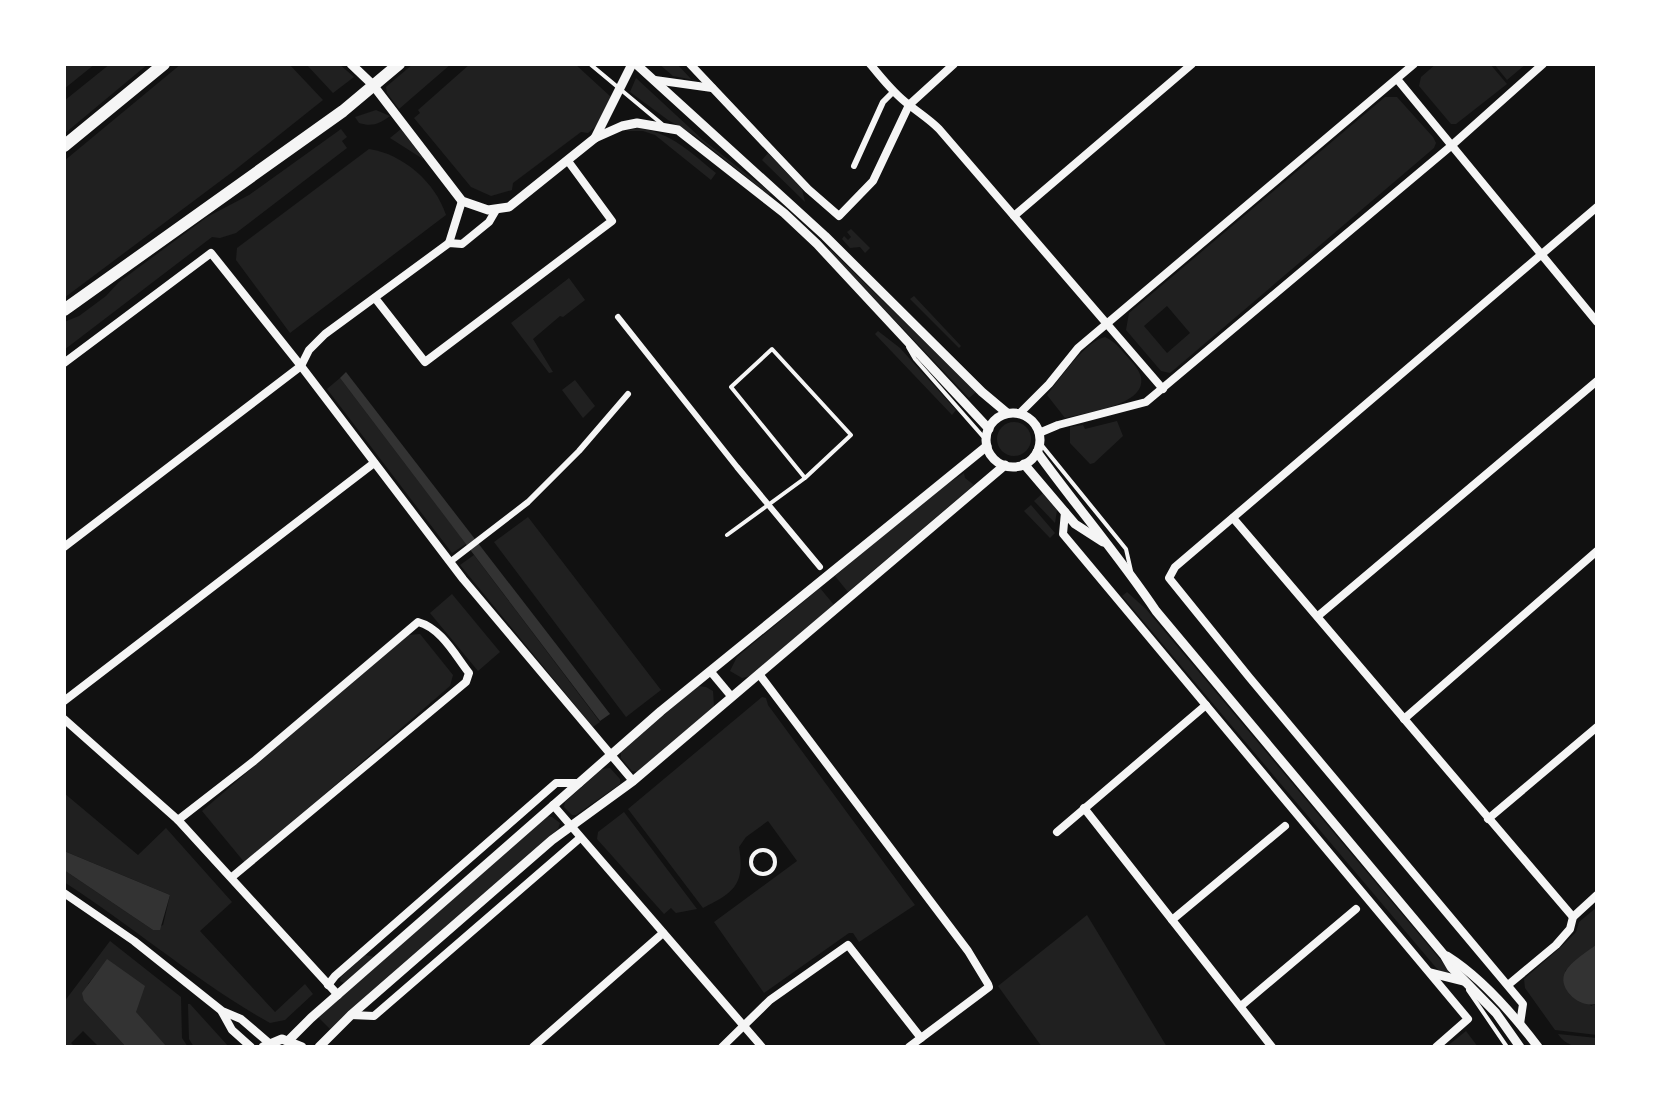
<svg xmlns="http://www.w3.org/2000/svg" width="1661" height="1111" viewBox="0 0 1661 1111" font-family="'DM Sans',sans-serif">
	<rect width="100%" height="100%" fill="#111"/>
	<g fill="#202020" fill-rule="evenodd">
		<polygon points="64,64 95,64 64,89"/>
		<polygon points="110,64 148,64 64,134 64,101"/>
		<polygon points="181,64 289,64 323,100 235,170 64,298 64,161"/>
		<polygon points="306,64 339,64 354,77 333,93"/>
		<polygon points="413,64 451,64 399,109 387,93 386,87"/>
		<polygon points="470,64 575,64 611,97 599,124 588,133 581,132 513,183 512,190 491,196 471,187 414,118 420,113 418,110"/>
		<polygon points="659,64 677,64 691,79 699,81 673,76"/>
		<polygon points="1436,64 1490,64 1507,84 1456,124 1451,124 1419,86 1421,77"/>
		<polygon points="1494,64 1526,64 1507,80"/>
		<polygon points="636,78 703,140 771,193 769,195 694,135 668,120 630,92"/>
		<path d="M1385,97H1397L1433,137L1436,143L1434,148L1176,368L1170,373L1161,371L1126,330L1129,313ZM1167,306L1190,333L1167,353L1144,326Z"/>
		<path d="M376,110L390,116C379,124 372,127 359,123L355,117Z"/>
		<path d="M638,128C671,132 691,153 716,173L711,180L655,135L643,131H625Z"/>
		<polygon points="341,129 347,137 342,141 347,148 236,233 220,238 212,237 64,350 64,322 79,316 106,296 119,282 207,217 249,195"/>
		<polygon points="401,129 423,158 423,159 390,138"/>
		<path d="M369,149C403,154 435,182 446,215L290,333L236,260L237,248Z"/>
		<polygon points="768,153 802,189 805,202 762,160"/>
		<polygon points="851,229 870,248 865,253 860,247 850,248 842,239 844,236 848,240 851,237 847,232"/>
		<polygon points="830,249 976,392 969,398 829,251"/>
		<polygon points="569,278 585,300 563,317 560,316 533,339 553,372 549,373 511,323"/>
		<polygon points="914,296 961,346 959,348 910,299"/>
		<polygon points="878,331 900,348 956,410 952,415 875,334"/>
		<path d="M1105,337C1117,342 1124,354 1133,363C1167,403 1088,412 1065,418L1047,395C1060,379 1085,341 1105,337Z"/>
		<polygon points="340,378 466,544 452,553 327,389"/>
		<polygon points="575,380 595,406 583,418 562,390"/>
		<polygon points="1117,421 1123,436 1094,463 1090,464 1070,443 1070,427 1083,425 1085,429"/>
		<circle cx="1014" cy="439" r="17"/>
		<polygon points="964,473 965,478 974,485 848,592 835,576 932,494"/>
		<polygon points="1043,493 1057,510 1055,523 1034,501"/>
		<polygon points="1031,505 1055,533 1050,538 1024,511"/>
		<polygon points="528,517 661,690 626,717 494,542"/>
		<polygon points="474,555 600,722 593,727 460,565"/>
		<polygon points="820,588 834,605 750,676 742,678 730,671 737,657"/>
		<polygon points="1127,592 1146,609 1449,970 1449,975 1438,970 1122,596"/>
		<polygon points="452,594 500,652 478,671 430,613"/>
		<polygon points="420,634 453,675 450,686 245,863 202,811 408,635"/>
		<polygon points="698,686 706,687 713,691 714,707 638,772 632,771 621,758 621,751"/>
		<path d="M762,697L766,698L768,705L915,905L859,942L853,933H849L764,993L714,922L797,861L768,821L746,837L739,847C745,884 735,892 703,908L628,809Z"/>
		<polygon points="610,768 620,779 620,784 576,815 572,815 564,807 565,802 602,769"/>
		<path d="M64,793L138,855L166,828L232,902L200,931L275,1012L305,984L313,994L285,1020L270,1023C197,982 134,927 64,882V870L153,930L163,925L170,895L64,851Z"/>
		<polygon points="624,812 697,909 676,913 671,908 664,914 597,839 598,832"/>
		<polygon points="547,816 552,817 560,823 558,829 330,1029 318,1017"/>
		<polygon points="1597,907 1597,944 1565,971 1591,1006 1597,1003 1597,1035 1555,1030 1525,988 1524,979 1561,947 1576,932 1579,922"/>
		<polygon points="1087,915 1167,1047 1042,1047 998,986"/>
		<polygon points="110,941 181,997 182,1038 188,1047 167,1047 135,1012 107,960 88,984 84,1001 126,1047 99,1047 83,1031 71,1043 75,1047 67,1047 64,1044 64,1002"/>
		<polygon points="365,955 375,957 344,983 340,981 341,977"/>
		<polygon points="188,1004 190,1004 229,1047 194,1047 189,1039"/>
		<polygon points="1466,1031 1478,1047 1446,1047"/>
		<path d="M1558,1034L1597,1038V1047C1581,1047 1568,1049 1558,1034Z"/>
	</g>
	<g fill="#333">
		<polygon points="346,372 610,714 600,721 340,378"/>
		<polygon points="64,851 170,895 160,930 153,930 64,870"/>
		<path d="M1597,944V1003C1583,1010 1559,991 1564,975C1568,963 1587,952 1597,944Z"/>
		<polygon points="107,959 145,986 136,1012 167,1047 126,1047 84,1001 82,993"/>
	</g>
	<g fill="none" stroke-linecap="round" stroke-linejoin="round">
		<g stroke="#f5f5f5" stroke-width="4">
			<polyline points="590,64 662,124"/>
			<polyline points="908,347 915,359 986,440"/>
			<polyline points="1040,443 1126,549 1131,571"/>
			<polyline points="727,535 805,478 731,387 772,349 851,435 805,478"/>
			<circle cx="763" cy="862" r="12"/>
			<polyline points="1468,990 1507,1047"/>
		</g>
		<g stroke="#f5f5f5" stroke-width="6">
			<polyline points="854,166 883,102 894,91"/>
			<polyline points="618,317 737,467 820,567"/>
			<polyline points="450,562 528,502 579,451 628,394"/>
		</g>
		<g stroke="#f5f5f5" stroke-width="8">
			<polyline points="690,64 808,189 839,216 873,181 909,105 954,64"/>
			<path d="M870,64C882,78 893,93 908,104C919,113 929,119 939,129L1163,389"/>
			<polyline points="1397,79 1597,322"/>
			<polyline points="655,80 712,88"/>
			<polyline points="1014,216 1192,64"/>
			<polyline points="449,243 462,201"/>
			<polyline points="375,298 425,362 612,221 568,161"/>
			<polyline points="64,363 211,253 301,366 463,579 633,781"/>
			<polyline points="1020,413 1049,384 1078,348 1414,64"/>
			<polyline points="1039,433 1058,425 1146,402 1451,146 1543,64"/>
			<polyline points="1065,512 1063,534 1468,1019 1436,1047"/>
			<polyline points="1233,518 1573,917"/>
			<polyline points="64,547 301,366 309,350 325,334 449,243 462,244 489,222 496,210"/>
			<polyline points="1318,616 1597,381"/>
			<polyline points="711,672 731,696"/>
			<polyline points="759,674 968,951 988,984 989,987 921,1038"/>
			<polyline points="64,701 374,463"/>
			<polyline points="64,719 178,820 338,995"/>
			<polyline points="1404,719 1597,551"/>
			<polyline points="553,805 762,1047"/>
			<polyline points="1084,808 1272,1047"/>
			<polyline points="1488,819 1597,727"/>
			<path d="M178,820L254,761L418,622C441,628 455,655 469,673L466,682L232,877"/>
			<polyline points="1057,832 1206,705"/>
			<polyline points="64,893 134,941 222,1011 241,1019 269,1043"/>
			<polyline points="1172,920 1285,826"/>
			<polyline points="328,985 335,976 556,783 579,783"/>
			<polyline points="1508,985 1556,945 1570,929 1573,917 1597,895"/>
			<polyline points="1241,1006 1356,909"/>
			<polyline points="222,1012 232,1030 251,1047"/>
			<polyline points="351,1015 374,1016 580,838"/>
			<polyline points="1520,1024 1523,1004 1249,677 1169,578 1175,567 1597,207"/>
			<polyline points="533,1047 663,933"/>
			<polyline points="722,1047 770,1000 848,945 921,1038 909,1047"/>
		</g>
		<g stroke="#f5f5f5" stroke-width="9">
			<polyline points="351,64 373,85 462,201 488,210 509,207 595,138 622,126 637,123 678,130 784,213 817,244 989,429"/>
			<polyline points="636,64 825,236 982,392 1007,413"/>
			<polyline points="595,138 632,64"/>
			<circle cx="1013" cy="440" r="27"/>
			<path d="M1037,452C1076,506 1119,556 1156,611L1444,955L1451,967L1496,1013L1520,1047"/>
			<polyline points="1024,464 1075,524 1103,542"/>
			<path d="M1447,956C1482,978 1513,1014 1538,1047"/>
			<polyline points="1431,973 1463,981"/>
			<polyline points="289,1040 311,1018 661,711 987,446"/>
			<polyline points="263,1047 282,1039 302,1047"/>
			<polyline points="319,1047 351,1015 552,840 633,781 1005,465"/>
		</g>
		<g stroke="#f5f5f5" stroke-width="12">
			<polyline points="64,146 164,64"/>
			<polyline points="64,310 343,111 399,64"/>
		</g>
	</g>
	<rect width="1661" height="1111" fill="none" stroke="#ffffff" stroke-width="132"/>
</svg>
